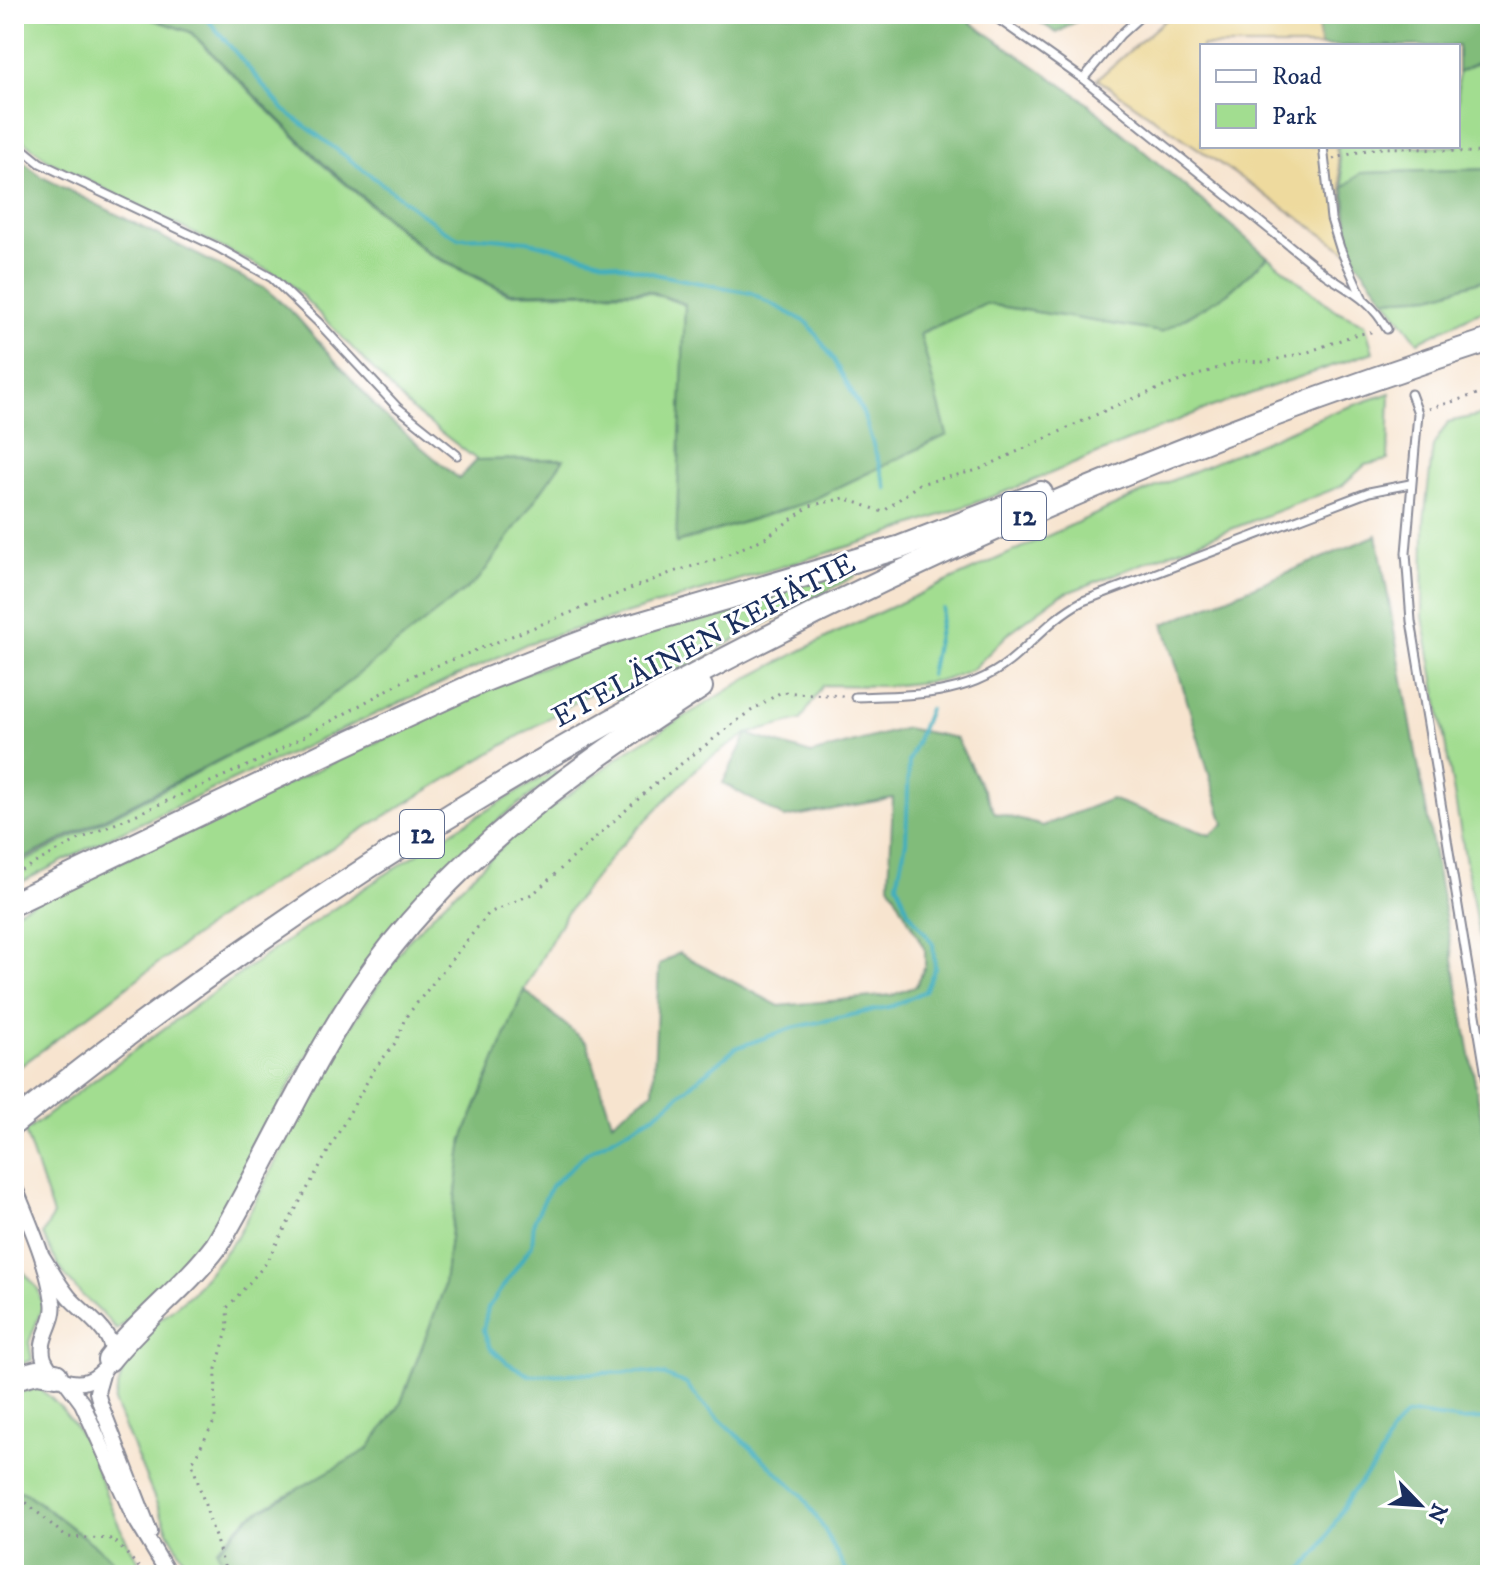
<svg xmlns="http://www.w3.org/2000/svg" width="1504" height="1589" viewBox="0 0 1504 1589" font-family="'IM FELL DW Pica',serif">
	<rect width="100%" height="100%" fill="#fff"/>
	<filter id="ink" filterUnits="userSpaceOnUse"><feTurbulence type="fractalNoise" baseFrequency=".0125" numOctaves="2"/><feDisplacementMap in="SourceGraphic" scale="16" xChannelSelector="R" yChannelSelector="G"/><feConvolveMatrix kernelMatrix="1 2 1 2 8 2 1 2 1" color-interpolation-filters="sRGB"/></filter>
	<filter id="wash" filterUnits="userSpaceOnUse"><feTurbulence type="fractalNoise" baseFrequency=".006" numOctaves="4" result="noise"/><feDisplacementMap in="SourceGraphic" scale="32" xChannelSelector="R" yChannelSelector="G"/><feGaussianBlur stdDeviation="1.8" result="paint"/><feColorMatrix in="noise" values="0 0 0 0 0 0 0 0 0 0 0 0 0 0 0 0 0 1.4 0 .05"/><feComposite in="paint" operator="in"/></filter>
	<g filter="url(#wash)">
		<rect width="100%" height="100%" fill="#f7e4cf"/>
		<g fill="#a2dd90" stroke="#5e8677" stroke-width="2">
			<polygon points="14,14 136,14 190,32 323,165 428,254 508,294 649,292 685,305 677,543 808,502 947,435 919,334 986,304 1161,332 1228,293 1268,257 1335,310 1365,324 1373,352 1203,410 1013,489 880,537 526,644 104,840 14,886 14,867 304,717 563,459 477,460 412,410 287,280 51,162 21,139 14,127"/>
			<polygon points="1490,57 1490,169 1362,173 1344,187 1337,146 1458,146 1458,72"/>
			<polygon points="1490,278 1490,309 1474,314 1418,342 1385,299 1432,296"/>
			<polygon points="1390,393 1388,460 1365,465 1342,486 1059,596 1010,632 973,669 945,680 888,686 823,685 801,720 747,734 701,764 616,851 566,914 524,990 463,1139 443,1291 400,1405 369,1449 248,1517 217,1549 229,1575 193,1575 169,1533 114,1402 124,1366 143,1333 192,1293 237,1237 326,1064 405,944 439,908 511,838 627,751 750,677 843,629 1140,494 1328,414"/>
			<polygon points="1490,413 1490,999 1423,617 1424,521 1433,446 1448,422"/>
			<polygon points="855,570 855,576 620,701 601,687 236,905 14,1071 14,913 26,906 522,674 620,640"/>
			<path d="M555,770L556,776L494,823L426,895L331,1014L289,1087L223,1218L194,1259L167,1288L116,1330C103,1310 86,1302 72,1284C59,1269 51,1253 43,1235L53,1215L25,1132C197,1002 367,878 555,770Z"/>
			<polygon points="14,1260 38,1289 43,1306 29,1342 32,1360 14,1367"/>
			<path d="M39,1388C96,1431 96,1486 128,1543C134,1554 141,1565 148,1575H124L110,1557L26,1493L14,1489V1393Z"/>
		</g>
		<g fill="#81bc7a" stroke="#4e766c" stroke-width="2">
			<polygon points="138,14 958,14 1080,97 1268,257 1228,293 1161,332 986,304 920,333 947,435 808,502 676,543 685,304 649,291 510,293 429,253 325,165 191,32"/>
			<polygon points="1027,14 1088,14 1057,33"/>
			<polygon points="1309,14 1490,14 1490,57 1458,72 1458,46 1308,46"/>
			<polygon points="14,154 42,177 266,289 296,316 383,415 459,479 477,460 564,459 479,579 304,717 14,864"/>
			<polygon points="1490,169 1490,278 1432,296 1385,299 1351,254 1344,187 1361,173"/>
			<polygon points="1377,535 1490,1166 1490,1575 229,1575 217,1550 249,1517 368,1449 400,1405 443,1291 463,1139 524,990 587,1043 612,1122 653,1091 659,965 679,953 779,1006 893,995 916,986 925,966 925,950 889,884 893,798 785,818 723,783 747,734 811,754 906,728 956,738 995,813 1043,826 1111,799 1210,835 1224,824 1164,624"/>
			<polygon points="14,1489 26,1493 110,1557 124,1575 14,1575"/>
		</g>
		<polygon fill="#eeda9e" stroke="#84847e" stroke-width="2" points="1172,14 1316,14 1321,46 1202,46 1202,146 1336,146 1351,254 1097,79"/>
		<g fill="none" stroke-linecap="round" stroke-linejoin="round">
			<g stroke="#41aebe" stroke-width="4">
				<polyline points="203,14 284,110 442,229 459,238 481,237 527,241 659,275 751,293 808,323 834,360 863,413 887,489"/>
				<polyline points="930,675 943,609"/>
				<polyline points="851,1575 844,1567 824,1529 802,1495 704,1405 686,1384 665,1375 641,1372 529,1375 506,1362 490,1347 483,1330 488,1308 532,1245 534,1221 551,1186 588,1152 655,1115 736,1048 792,1028 893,1006 925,991 935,968 933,944 908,911 897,883 906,842 909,761 929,709"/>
				<polyline points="1297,1575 1320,1549 1351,1494 1378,1461 1391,1433 1405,1416 1417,1414 1461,1420 1490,1419"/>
			</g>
		</g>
	</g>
	<g filter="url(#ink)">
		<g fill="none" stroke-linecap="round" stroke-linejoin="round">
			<defs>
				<g id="service">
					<path d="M991,14L1083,79L1326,275C1353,293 1371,300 1387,329"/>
					<polyline points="1083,79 1120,35 1143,14"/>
					<polyline points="14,142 40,163 217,247 272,278 318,322 397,407 457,455"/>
					<polyline points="1323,146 1331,219 1340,248 1362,297"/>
					<polyline points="1411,394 1418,413 1406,553 1411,621 1490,1100"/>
					<path d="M855,697C914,695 971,697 1017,655C1040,634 1056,615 1083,601L1369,492L1410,484"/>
				</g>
				<g id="minor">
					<path d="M14,1185C29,1223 47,1261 53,1301C57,1322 37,1338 44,1359C49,1371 59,1380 71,1382C82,1384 91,1381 99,1374C135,1344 86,1317 69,1297C58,1284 51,1270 42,1256"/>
					<polyline points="103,1371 97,1392 100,1403 150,1532"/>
					<polyline points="65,1380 82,1403 133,1515 169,1575"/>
				</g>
				<g id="trunk">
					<polyline points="14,903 341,746 480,682 548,655 604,634 901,547 1041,493"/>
					<path d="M14,1123C451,771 957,512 1490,340"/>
					<path d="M109,1360C142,1318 185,1288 217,1245C268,1160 306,1068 362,986C448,859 575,768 701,687"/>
					<polyline points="14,1378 37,1372 56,1375"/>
				</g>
			</defs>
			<use href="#service" stroke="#898a96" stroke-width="11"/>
			<use href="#minor" stroke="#898a96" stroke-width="18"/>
			<use href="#trunk" stroke="#898a96" stroke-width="26"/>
			<g stroke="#898a96" stroke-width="3" stroke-dasharray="2 6" stroke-linecap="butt">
				<path d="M1333,159C1350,154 1366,149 1383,148C1418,146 1454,154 1490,152"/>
				<polyline points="1429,409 1490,390"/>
				<polyline points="14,874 78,840 265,758 416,674 673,572 717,559 765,538 810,506 844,498 883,512 919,484 978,470 1117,405 1166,386 1239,361 1265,362 1308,352 1354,335 1377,331"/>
				<polyline points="14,1492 66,1537 113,1539 146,1575"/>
				<polyline points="223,1575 224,1566 192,1463 215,1420 216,1369 228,1328 227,1308 264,1266 373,1071 396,1042 405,1018 489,913 534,893 655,784 746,714 781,692 844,696"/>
			</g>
			<use href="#service" stroke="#fff" stroke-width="7"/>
			<use href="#minor" stroke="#fff" stroke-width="14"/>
			<use href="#trunk" stroke="#fff" stroke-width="22"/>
		</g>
	</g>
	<g text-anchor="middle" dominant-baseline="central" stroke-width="6" stroke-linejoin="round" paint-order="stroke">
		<g fill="#fff" stroke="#5f6d8e" stroke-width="2">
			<rect x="1002" y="492" width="44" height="48" rx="6"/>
			<rect x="400" y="810" width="44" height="48" rx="6"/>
		</g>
		<g font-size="28" font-weight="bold" fill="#1b2f5e">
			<text x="1024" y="516">12</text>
			<text x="422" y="834">12</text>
		</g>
		<g font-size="30" fill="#1b2f5e" stroke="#fff">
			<text transform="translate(704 641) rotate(-28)">ETELÄINEN KEHÄTIE</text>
		</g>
	</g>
	<rect width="1504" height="1589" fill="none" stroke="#fff" stroke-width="48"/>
	<rect x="1200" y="44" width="260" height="104" fill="#ffffff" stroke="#a4acbf" stroke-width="2"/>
	<rect x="1216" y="70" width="40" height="12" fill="#ffffff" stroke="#a4acbf" stroke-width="2"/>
	<text x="1272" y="84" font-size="24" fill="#1b2f5e">Road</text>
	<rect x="1216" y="104" width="40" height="24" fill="#a2dd90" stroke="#a4acbf" stroke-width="2"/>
	<text x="1272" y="124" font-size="24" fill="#1b2f5e">Park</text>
	<g transform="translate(1420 1505) rotate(115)" stroke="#ffffff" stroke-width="6" paint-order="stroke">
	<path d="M0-6L14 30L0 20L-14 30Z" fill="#1b2f5e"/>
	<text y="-12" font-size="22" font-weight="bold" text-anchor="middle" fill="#1b2f5e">N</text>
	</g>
</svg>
